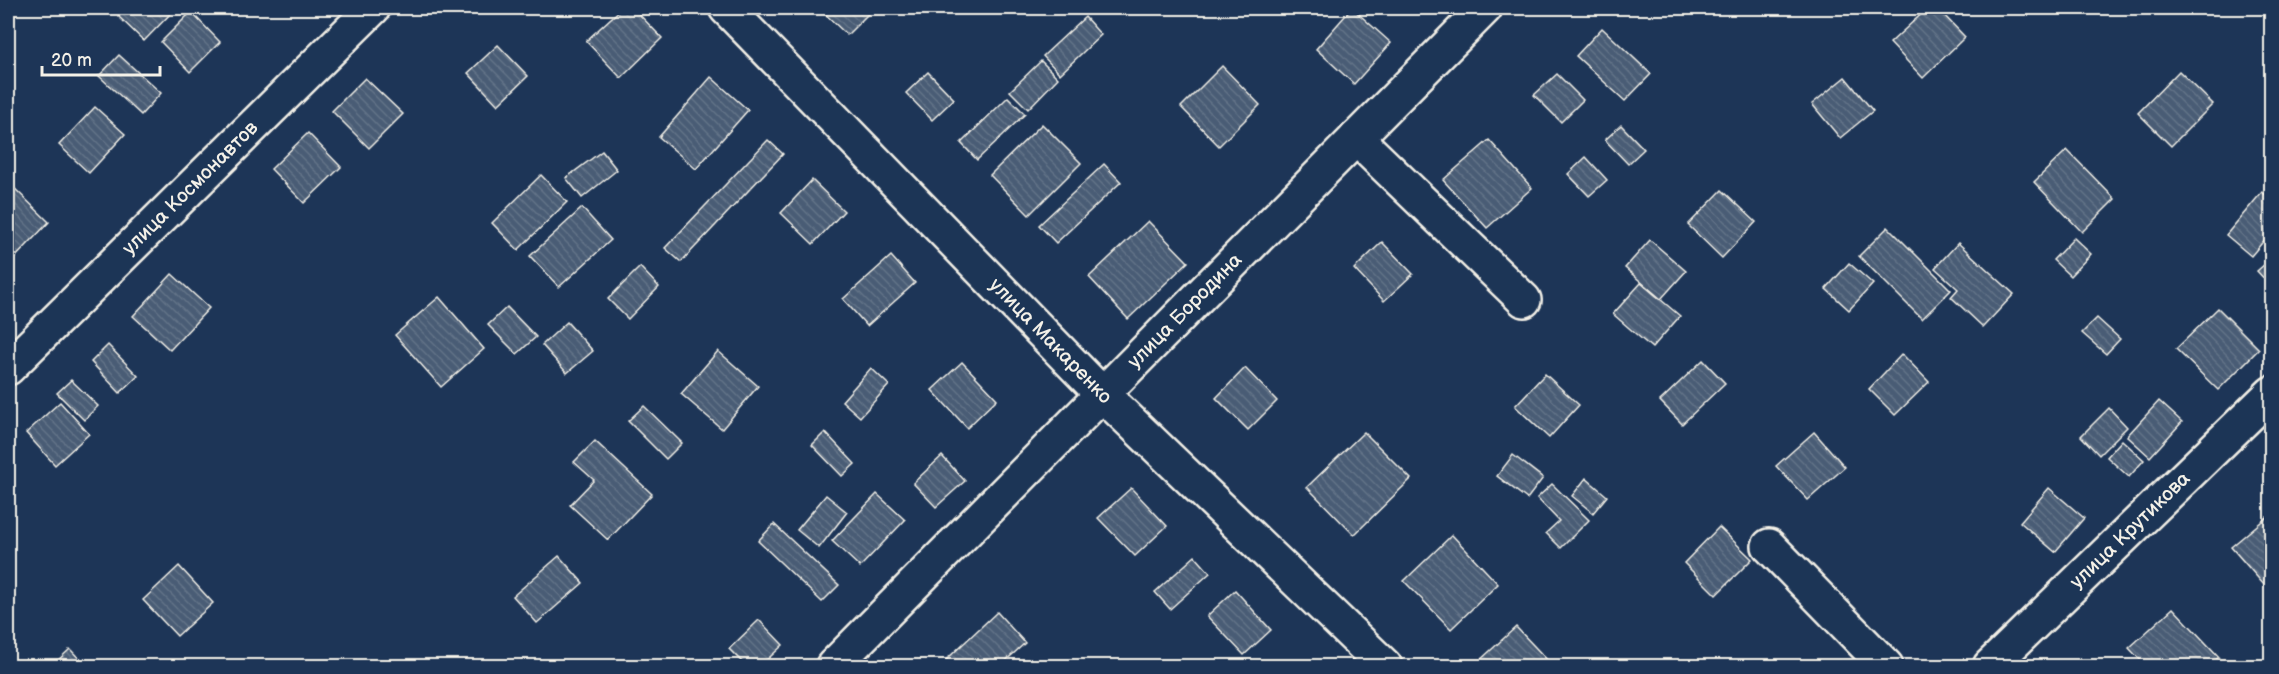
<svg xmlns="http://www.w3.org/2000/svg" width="2279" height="674" viewBox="0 0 2279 674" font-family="'Balsamiq Sans',sans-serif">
	<defs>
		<pattern id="building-back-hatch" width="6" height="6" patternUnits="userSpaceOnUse" patternTransform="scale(1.5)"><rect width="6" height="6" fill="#485b74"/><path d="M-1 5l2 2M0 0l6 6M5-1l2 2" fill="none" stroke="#637388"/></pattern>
	</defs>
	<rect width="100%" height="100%" fill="#1d3557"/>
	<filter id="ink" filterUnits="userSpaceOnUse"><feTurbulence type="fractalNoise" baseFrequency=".0167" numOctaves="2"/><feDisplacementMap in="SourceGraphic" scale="12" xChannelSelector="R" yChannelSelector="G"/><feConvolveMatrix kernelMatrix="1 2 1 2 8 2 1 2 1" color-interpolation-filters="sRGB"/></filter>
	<g filter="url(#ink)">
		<g fill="url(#building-back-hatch)" stroke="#f4f1e8" stroke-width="1.5">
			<polygon points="126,8 176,8 144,41 118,16"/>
			<polygon points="622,8 633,8 662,38 621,78 586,41"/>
			<polygon points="819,8 874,8 847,35"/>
			<polygon points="1111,8 1130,8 1113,14"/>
			<polygon points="1352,8 1391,43 1354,84 1316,49"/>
			<polygon points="1698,8 1711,8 1704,14"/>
			<polygon points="1928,8 1937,8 1965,37 1923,78 1890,43"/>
			<polygon points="191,12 220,42 190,72 161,42"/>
			<polygon points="1085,17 1101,35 1060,74 1043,56"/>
			<polygon points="1602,28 1651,74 1625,101 1576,56"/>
			<polygon points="498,45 528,76 498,105 468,73"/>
			<polygon points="119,55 161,93 141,115 99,76"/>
			<polygon points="1041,61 1058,78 1028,109 1010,91"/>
			<polygon points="1222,66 1260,105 1219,146 1181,107"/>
			<polygon points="2179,71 2213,104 2171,146 2138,113"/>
			<polygon points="928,72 954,99 932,120 906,93"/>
			<polygon points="1557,74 1583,100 1561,122 1534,95"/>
			<polygon points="711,77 748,110 696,169 659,137"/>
			<polygon points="1845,77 1873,111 1840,138 1812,104"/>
			<polygon points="365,78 403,114 369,148 332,111"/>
			<polygon points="1008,97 1025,114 977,160 961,143"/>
			<polygon points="95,107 125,134 89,173 59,145"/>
			<polygon points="1042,124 1081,163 1029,215 990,175"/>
			<polygon points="1621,125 1644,149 1628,164 1605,140"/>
			<polygon points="308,133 341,167 304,203 271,169"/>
			<polygon points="768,140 783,154 681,262 665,248"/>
			<polygon points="1489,140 1532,188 1487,228 1443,180"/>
			<polygon points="2067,150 2115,199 2082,232 2034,182"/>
			<polygon points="602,151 617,170 582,198 566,178"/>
			<polygon points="1586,157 1607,180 1589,196 1568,174"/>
			<polygon points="1104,164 1121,182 1056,243 1039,225"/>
			<polygon points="541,175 567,202 518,250 492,223"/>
			<polygon points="812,180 844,211 813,244 781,213"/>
			<polygon points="8,182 49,222 9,264 8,262"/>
			<polygon points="1722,190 1756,222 1722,258 1688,225"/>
			<polygon points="2262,192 2272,200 2272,231 2251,256 2226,235"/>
			<polygon points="582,208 611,240 559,287 530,256"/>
			<polygon points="1148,221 1188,262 1128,319 1089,277"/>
			<polygon points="1888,227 1951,290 1922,319 1859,256"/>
			<polygon points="2074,238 2091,254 2070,276 2053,260"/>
			<polygon points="1650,240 1686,271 1661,299 1625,268"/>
			<polygon points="1382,242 1413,274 1384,301 1354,269"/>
			<polygon points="1958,243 2014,294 1983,327 1951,297 1958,289 1935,268"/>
			<polygon points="891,256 915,283 867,326 843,299"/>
			<polygon points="2272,258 2272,287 2257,271"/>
			<polygon points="1849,263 1873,284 1849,310 1826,289"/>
			<polygon points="640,267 659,287 628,319 608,299"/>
			<polygon points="172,274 209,308 170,350 133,316"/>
			<polygon points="1641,283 1680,316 1652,348 1613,314"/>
			<polygon points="439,297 484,349 441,387 395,335"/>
			<polygon points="507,307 536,337 517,354 488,325"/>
			<polygon points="2218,308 2259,349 2218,390 2176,349"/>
			<polygon points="2097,318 2120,339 2106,354 2082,333"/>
			<polygon points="567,322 593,351 567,373 542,345"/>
			<polygon points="108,345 138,376 120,393 91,362"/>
			<polygon points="718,351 758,386 722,429 681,394"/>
			<polygon points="1902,354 1929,382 1895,415 1869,389"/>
			<polygon points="1703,360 1725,383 1682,424 1660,401"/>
			<polygon points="962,362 997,399 967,428 932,390"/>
			<polygon points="871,368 889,385 860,417 842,401"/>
			<polygon points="1245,368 1277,401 1248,430 1216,398"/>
			<polygon points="1545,374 1579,405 1549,438 1515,406"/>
			<polygon points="71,380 98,406 84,420 57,393"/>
			<polygon points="2159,401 2182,422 2150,457 2127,436"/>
			<polygon points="60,402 89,434 55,465 26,433"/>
			<polygon points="644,406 682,443 666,459 628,421"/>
			<polygon points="2109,408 2127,427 2099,455 2081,436"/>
			<polygon points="825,432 855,464 842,476 812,445"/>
			<polygon points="1364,432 1411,479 1354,535 1307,487"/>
			<polygon points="1814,432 1845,467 1808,500 1776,466"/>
			<polygon points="2122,440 2144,460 2129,477 2107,457"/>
			<polygon points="595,441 652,494 608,540 570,505 594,480 574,462"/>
			<polygon points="1513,455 1543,478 1527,499 1497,476"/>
			<polygon points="942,456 965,481 936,507 913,483"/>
			<polygon points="1586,478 1607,496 1593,513 1572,496"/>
			<polygon points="1552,484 1589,520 1561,548 1546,533 1559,521 1537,498"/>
			<polygon points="1131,488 1167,526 1135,556 1098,518"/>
			<polygon points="2049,488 2084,518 2055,552 2020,522"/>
			<polygon points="877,494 905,520 860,567 832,541"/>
			<polygon points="826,495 847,512 819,548 797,530"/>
			<polygon points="2267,517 2272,522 2272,594 2231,547"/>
			<polygon points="774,524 839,585 822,602 758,541"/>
			<polygon points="1719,527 1752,559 1716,595 1684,563"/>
			<polygon points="1452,535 1498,584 1451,629 1404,581"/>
			<polygon points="559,556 583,583 537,623 513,596"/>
			<polygon points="1195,556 1210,573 1170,609 1155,592"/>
			<polygon points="179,566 213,603 177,636 143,600"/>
			<polygon points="1235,590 1271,630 1244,655 1207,616"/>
			<polygon points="2173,608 2219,657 2209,666 2146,666 2129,648"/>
			<polygon points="997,612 1025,643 1000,666 952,666 946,660"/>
			<polygon points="759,620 783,645 760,666 746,666 729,649"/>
			<polygon points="1516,627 1553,666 1481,666 1478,662"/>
			<polygon points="70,649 86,666 52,666"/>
		</g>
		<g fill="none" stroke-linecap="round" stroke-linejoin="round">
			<defs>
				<g id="minor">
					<path id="s1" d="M726,8L1103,395L1385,666"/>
					<polyline points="1356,138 1524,300"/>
					<path id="s2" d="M8,368L373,8"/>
					<polyline points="1769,546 1886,666"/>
					<path id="s3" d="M833,666L1485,8"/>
					<path id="s4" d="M1990,666L2272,393"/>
				</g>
			</defs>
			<use href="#minor" stroke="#f4f1e8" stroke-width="38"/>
			<use href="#minor" stroke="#1d3557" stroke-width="33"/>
		</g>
	</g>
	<g text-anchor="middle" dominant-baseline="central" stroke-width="5" stroke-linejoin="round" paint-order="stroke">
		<g font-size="20" fill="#f4f1e8" stroke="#1d3557">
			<text stroke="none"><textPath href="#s2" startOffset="256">улица Космонавтов</textPath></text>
			<text stroke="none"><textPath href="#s3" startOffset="500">улица Бородина</textPath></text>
			<text stroke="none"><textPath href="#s1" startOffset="465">улица Макаренко</textPath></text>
			<text stroke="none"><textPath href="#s4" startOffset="195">улица Крутикова</textPath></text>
		</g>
	</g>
	<rect width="2279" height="674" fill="none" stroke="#1d3557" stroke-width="30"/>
	<rect x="15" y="15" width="2249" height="644" fill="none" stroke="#f4f1e8" stroke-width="2" filter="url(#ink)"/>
	<path d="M42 66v9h118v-9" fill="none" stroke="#f4f1e8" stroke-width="3"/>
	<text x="51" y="66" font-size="18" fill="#f4f1e8" stroke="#1d3557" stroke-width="4.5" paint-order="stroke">20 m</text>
</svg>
